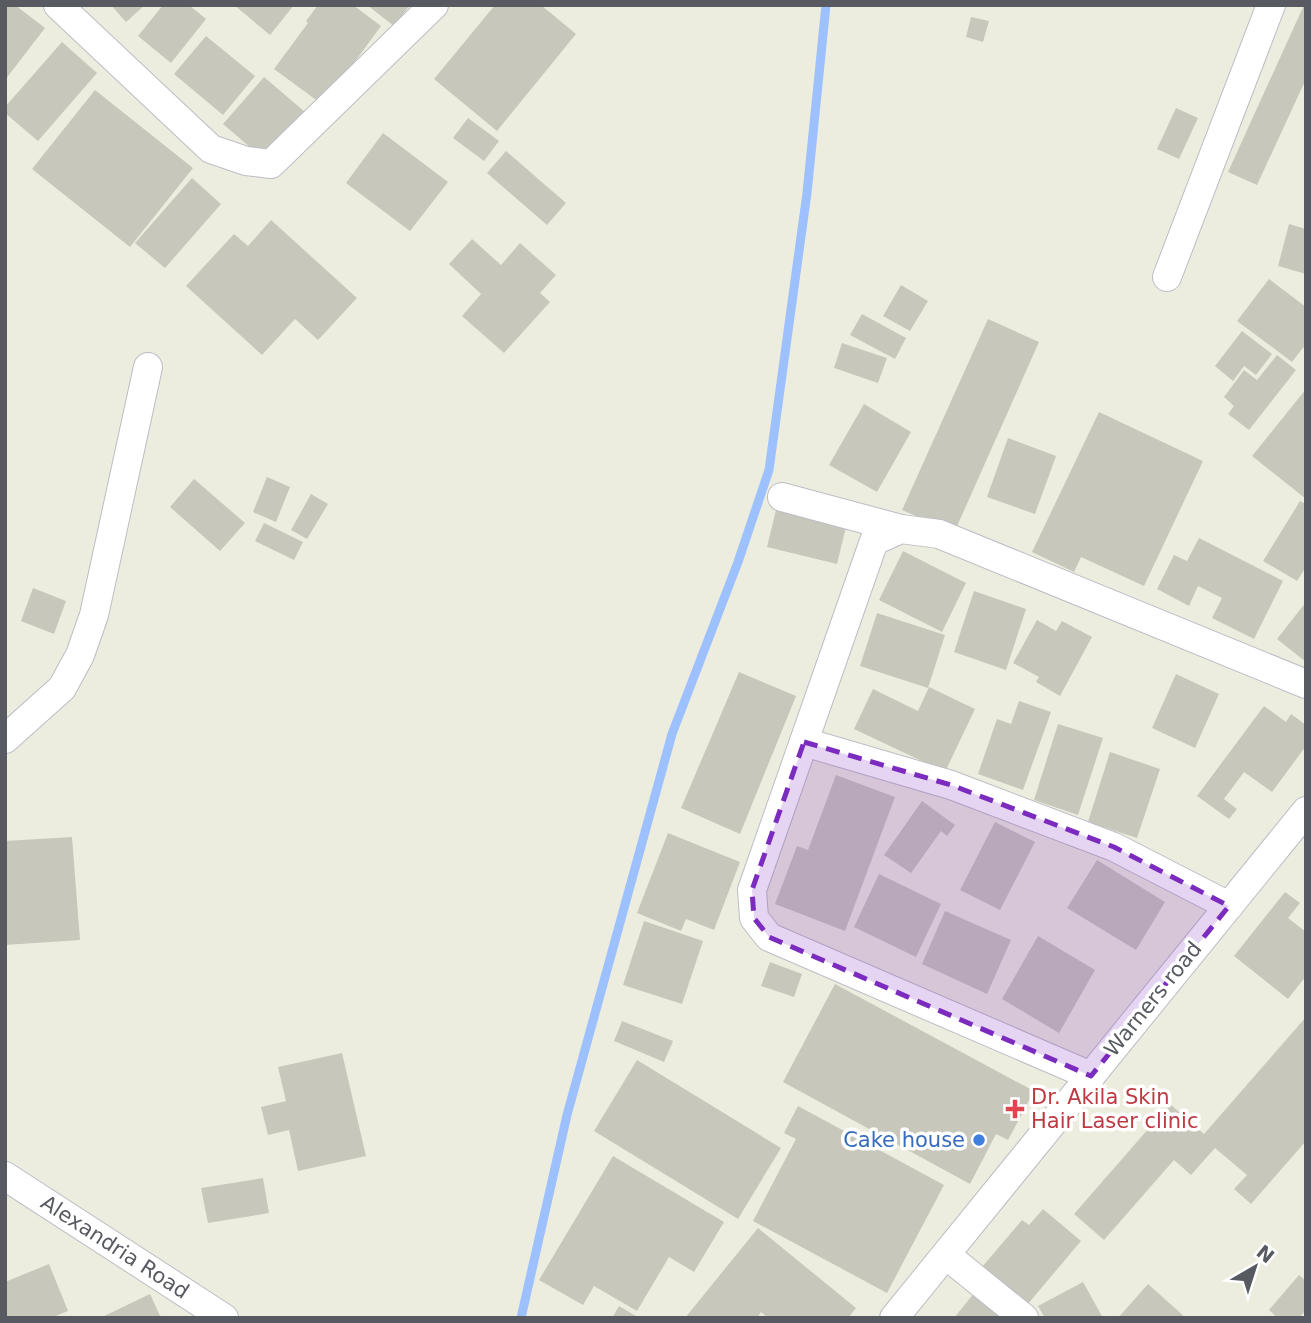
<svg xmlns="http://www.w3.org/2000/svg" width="1311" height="1323" viewBox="0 0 1311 1323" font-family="'DejaVu Sans',sans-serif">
	<rect width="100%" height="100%" fill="#ededdf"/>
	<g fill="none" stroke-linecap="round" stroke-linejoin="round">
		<polyline stroke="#9dc0ff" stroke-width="9" points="521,1318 567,1115 672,734 738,562 769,470 807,193 826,5"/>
	</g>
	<g fill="#c8c7bc">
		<polygon points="5,5 15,5 45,28 5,80"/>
		<polygon points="111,5 145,5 126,22"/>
		<polygon points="163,5 189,5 206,19 171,63 138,36"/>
		<polygon points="234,5 294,5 270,35"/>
		<polygon points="318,5 353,5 381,26 323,105 274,69 308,23 306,21"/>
		<polygon points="367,5 410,5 394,26"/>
		<polygon points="495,5 541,5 576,34 497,131 434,79"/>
		<polygon points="1304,5 1306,79 1257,185 1228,172"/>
		<polygon points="971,17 989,21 983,42 966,37"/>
		<polygon points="206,36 255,76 223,115 174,74"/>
		<polygon points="62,42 97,73 38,141 5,113 5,107"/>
		<polygon points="264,77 305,112 264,159 223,124"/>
		<polygon points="95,90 193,168 130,247 32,169"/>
		<polygon points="1176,108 1198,118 1179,159 1157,149"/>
		<polygon points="468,118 499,141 484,161 453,138"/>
		<polygon points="383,133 448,182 410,231 346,183"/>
		<polygon points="506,151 566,203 547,225 487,173"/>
		<polygon points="192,178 221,204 165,268 135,243"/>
		<polygon points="271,220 357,298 318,340 295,319 262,355 186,286 234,234 248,246"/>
		<polygon points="1289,224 1306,229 1306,274 1278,266"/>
		<polygon points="472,239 501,265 520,243 556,275 540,293 550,302 504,353 462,316 481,294 449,264"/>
		<polygon points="1269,279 1306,307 1306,344 1292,362 1237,321"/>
		<polygon points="901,285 928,301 910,331 883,316"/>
		<polygon points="862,314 906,338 895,359 850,335"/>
		<polygon points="988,319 1039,342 954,533 902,510"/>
		<polygon points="1242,331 1272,354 1256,375 1244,366 1233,381 1215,366"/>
		<polygon points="842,343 887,358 878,383 834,368"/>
		<polygon points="1277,355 1296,370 1249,430 1228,414 1234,406 1224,397 1244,370 1257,380"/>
		<polygon points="1306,389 1306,499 1252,456"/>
		<polygon points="864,404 911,432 877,492 829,465"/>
		<polygon points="1099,412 1203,461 1144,586 1081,557 1074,572 1032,552"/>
		<polygon points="1008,438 1056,456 1035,514 987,497"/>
		<polygon points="267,477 290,487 276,522 253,512"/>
		<polygon points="194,479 245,523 220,551 170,507"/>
		<polygon points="311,494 328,504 307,539 291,530"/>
		<polygon points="1300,501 1306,504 1306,567 1297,581 1263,561"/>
		<polygon points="776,510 846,527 837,564 767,547"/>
		<polygon points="264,523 303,542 294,560 255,541"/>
		<polygon points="1199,538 1283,581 1254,639 1212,618 1222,598 1198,586 1189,606 1157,589 1174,555 1187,561"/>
		<polygon points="903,551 966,583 942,632 879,600"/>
		<polygon points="33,588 66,601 54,634 21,621"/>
		<polygon points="974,591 1026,609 1006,670 954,652"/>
		<polygon points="1306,602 1306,662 1277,639"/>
		<polygon points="877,613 945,635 928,688 860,666"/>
		<polygon points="1037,620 1056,631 1062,621 1092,637 1060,696 1036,682 1039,677 1013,663"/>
		<polygon points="739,672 796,696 740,834 681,808"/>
		<polygon points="1176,674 1219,694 1195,748 1152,728"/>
		<polygon points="929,687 975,709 945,772 854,729 873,689 918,711"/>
		<polygon points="1019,701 1051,712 1023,790 978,774 997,719 1011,724"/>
		<polygon points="1264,706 1286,722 1291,714 1306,725 1306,746 1272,792 1244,772 1224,799 1237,809 1229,819 1197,796"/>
		<polygon points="1058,724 1103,738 1078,815 1034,800"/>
		<polygon points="1110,752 1160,769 1137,838 1088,822"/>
		<polygon points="836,775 895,797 845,931 775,904 797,846 808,850"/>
		<polygon points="922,801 955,825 947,836 941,831 911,873 884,855"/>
		<polygon points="995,822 1035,842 1000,910 960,890"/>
		<polygon points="668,833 740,862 714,930 686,919 681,931 637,913"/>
		<polygon points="72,837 80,940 5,945 5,841"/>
		<polygon points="1097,860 1165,902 1136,950 1067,908"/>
		<polygon points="879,874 941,904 916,957 854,927"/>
		<polygon points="1285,892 1300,903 1288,918 1306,932 1306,976 1288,999 1234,956"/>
		<polygon points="945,911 1011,940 987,994 922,964"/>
		<polygon points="644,921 703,941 682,1004 623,985"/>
		<polygon points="1038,936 1095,970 1059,1033 1002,999"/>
		<polygon points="770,962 802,974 794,997 761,986"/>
		<polygon points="835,984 1034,1091 1008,1140 996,1134 970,1184 783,1082"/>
		<polygon points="1306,1017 1306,1141 1251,1204 1234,1189 1247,1175 1215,1148 1191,1175 1174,1160 1104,1240 1074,1214 1170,1104 1204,1134"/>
		<polygon points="622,1021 673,1041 664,1062 614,1041"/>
		<polygon points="342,1053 366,1156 298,1171 289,1130 268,1135 261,1107 286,1101 278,1067"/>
		<polygon points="637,1060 781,1148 738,1219 594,1131"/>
		<polygon points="798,1106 944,1185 887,1293 753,1221 796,1139 784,1133"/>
		<polygon points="613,1156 724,1222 694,1272 669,1257 637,1311 594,1286 583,1305 539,1280"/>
		<polygon points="263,1178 269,1213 208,1223 201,1188"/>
		<polygon points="1043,1209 1081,1241 1027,1305 982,1267 1022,1220 1029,1225"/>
		<polygon points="758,1228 856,1308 848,1318 768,1318 761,1312 757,1318 685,1318"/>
		<polygon points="49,1264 68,1311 51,1318 5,1318 5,1282"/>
		<polygon points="1299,1275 1306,1281 1306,1310 1299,1318 1278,1318 1269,1310"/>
		<polygon points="1083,1282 1103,1318 1045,1318 1038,1306"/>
		<polygon points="1148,1284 1186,1318 1118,1318"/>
		<polygon points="975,1292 1006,1318 954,1318"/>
		<polygon points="150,1294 161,1318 100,1318"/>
		<polygon points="619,1306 639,1318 612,1318"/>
	</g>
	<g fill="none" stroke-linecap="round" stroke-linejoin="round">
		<defs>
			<g id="street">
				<polyline points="58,5 211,149 246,161 271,164 434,5"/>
				<polyline points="1167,277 1271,5"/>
				<polyline points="782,497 901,529"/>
				<polyline points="5,739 62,688 80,655 94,615 148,367"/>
				<polyline points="804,742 951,785 1114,847 1229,906"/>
				<polyline points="1091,1076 769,937 754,918 752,890 874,541 901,529 939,534 1306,684"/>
				<polyline points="5,1176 224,1318"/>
				<polyline points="946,1255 1024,1318"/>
				<polyline points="894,1318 1306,811"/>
			</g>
		</defs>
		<use href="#street" stroke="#bcbdc5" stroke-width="30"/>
		<use href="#street" stroke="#fff" stroke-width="28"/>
	</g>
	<path fill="#7b2cbf" fill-opacity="0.2" stroke="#7b2cbf" stroke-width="5" stroke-dasharray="14 9" stroke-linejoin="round" d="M804,742L951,785L1114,847L1229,906L1091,1076L769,937L754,918L752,890Z"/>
	<path fill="#e0444e" stroke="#fff" stroke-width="2.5" d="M1011.5 1098.5h7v7h7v7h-7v7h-7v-7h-7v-7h7z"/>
	<circle fill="#3f7fe0" stroke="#fff" stroke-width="2.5" cx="979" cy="1140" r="7"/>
	<g text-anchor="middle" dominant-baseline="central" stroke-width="7" stroke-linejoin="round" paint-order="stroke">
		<g font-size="21" fill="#585a62" stroke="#fff">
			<text transform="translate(1153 999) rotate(-51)">Warners road</text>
			<text transform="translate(115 1247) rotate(33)">Alexandria Road</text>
		</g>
		<g font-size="21" fill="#be3a42" stroke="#fff" text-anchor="start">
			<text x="1031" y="1097">Dr. Akila Skin<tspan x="1031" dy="24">Hair Laser clinic</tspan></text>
		</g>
		<g font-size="21" fill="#366cbe" stroke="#fff" text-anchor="end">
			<text x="965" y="1140">Cake house</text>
		</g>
	</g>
	<rect width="1311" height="1323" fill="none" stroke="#585a62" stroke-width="14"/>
	<g transform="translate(1255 1267) rotate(39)" stroke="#ffffff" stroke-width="5" paint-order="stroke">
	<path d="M0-5L12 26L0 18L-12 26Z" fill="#585a62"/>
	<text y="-10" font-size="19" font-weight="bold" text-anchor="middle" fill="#585a62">N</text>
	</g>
</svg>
